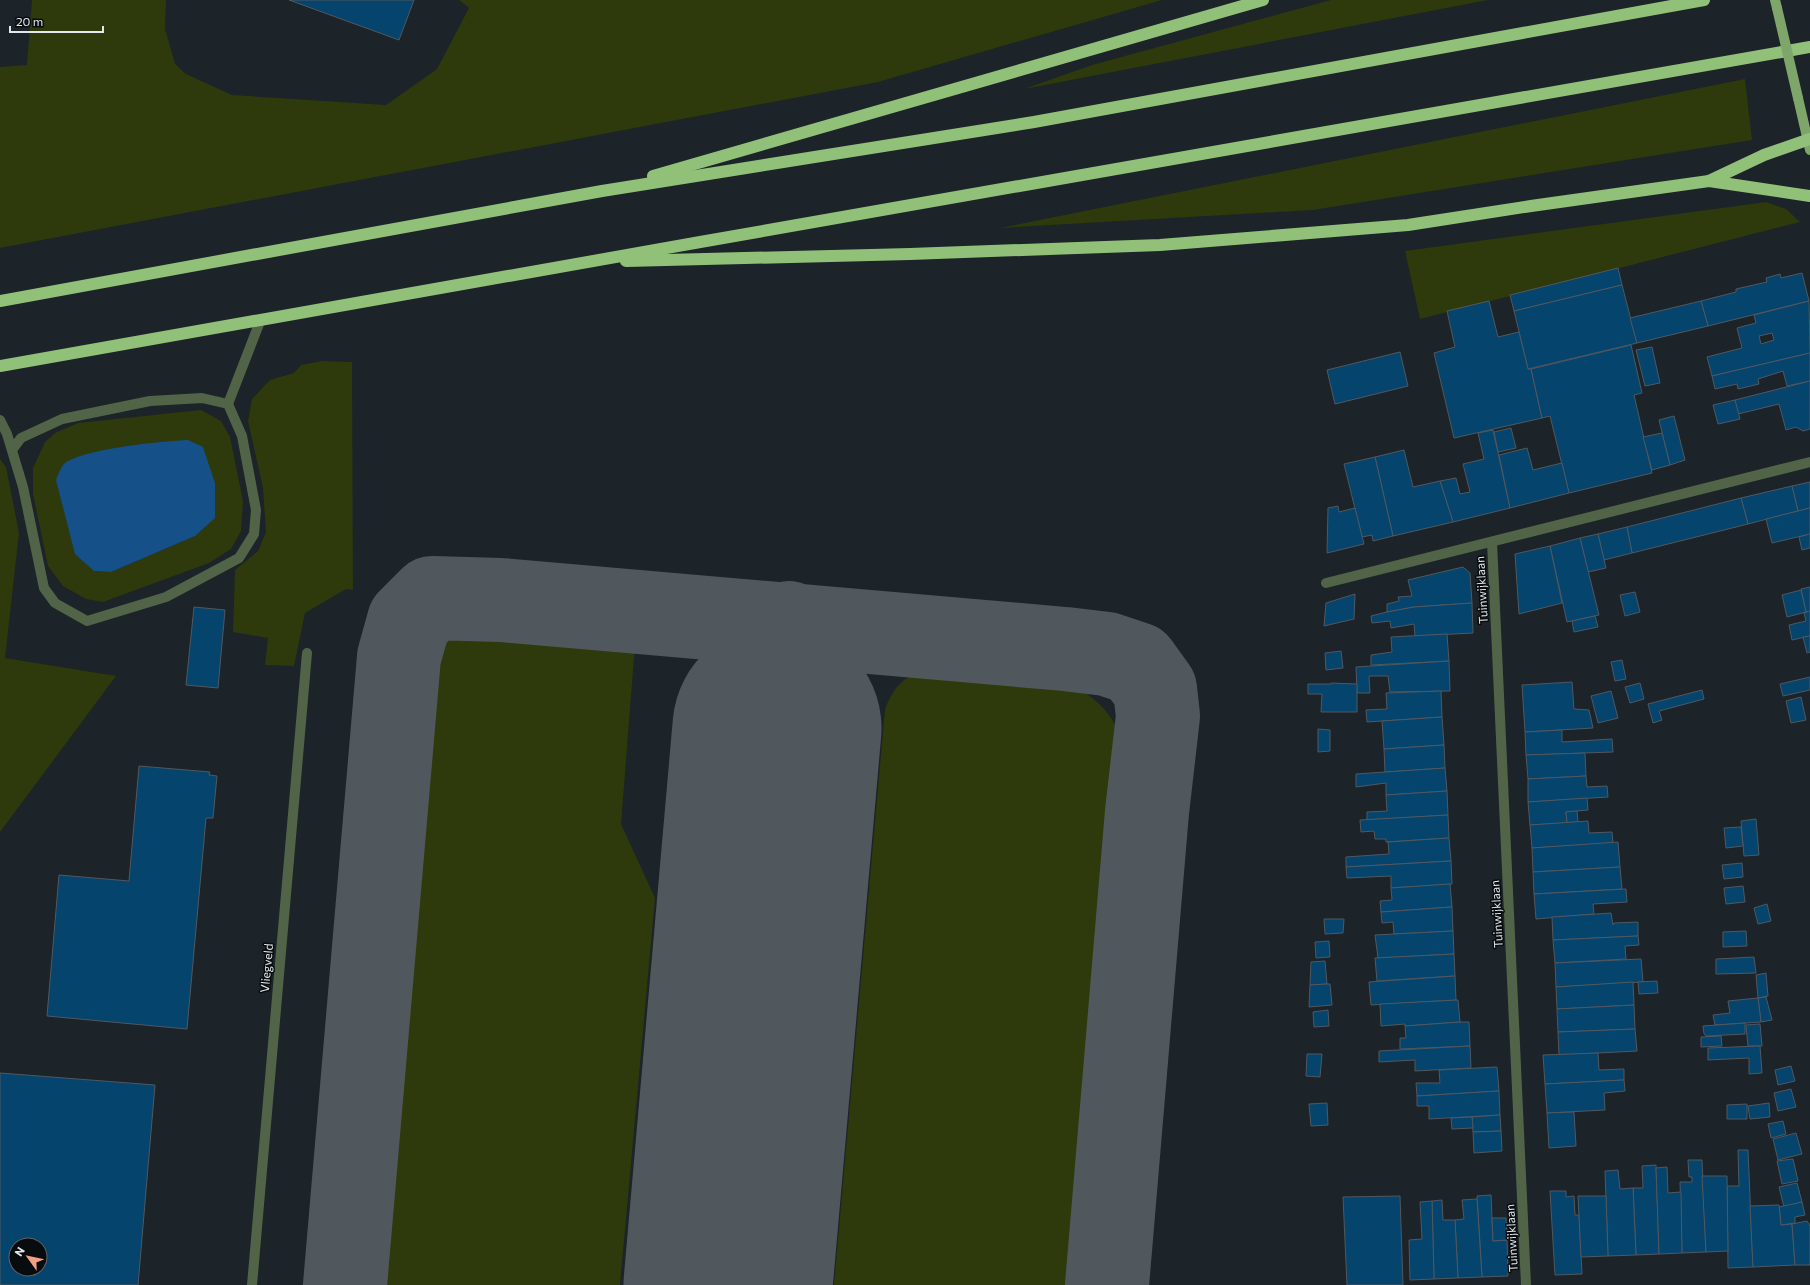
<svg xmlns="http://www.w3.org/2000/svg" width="1810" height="1285" viewBox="0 0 1810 1285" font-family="Commissioner,sans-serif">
	<rect width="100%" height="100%" fill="#1c2329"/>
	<g fill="#2e390c" fill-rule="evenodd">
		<polygon points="32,0 166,0 165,29 175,64 186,74 232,95 386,105 437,69 469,8 459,0 1162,0 878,82 0,248 0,67 27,65"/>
		<polygon points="1331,0 1488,0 1024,89 1092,65"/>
		<polygon points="1745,79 1752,140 1313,210 1000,228"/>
		<polygon points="1766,202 1786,209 1800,222 1420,319 1405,251"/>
		<polygon points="322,361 352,362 353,590 346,589 305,613 294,666 265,665 268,638 233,632 235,570 258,551 266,532 263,488 248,421 252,399 270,380 294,373 301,365"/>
		<path d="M201,410L221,421L230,437L243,501L241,531L231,549L209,563L103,602L86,599L63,586L48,566L33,494V468L45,442L55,433L78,423ZM195,536L111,572L94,571Z"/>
		<polygon points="0,459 6,467 19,533 5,658 116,676 0,832"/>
		<polygon points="465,628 633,642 635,645 621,824 655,898 620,1285 372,1285 424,672 433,651 445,635"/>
		<path d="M927,669L1054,679C1098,692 1125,722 1126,770L1081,1285H834L885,709C894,686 903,677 927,669Z"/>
	</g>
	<path fill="#155089" d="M188,440L203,447L215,483V518L195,536L111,572L94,571L75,554L56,480C58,475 61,467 64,464C80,449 164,441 188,440Z"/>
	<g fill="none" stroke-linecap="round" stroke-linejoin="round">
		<g stroke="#51585d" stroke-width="84">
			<polyline points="777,728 789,623"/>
			<polyline points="345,1285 399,657 409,621 432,598 501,600 1065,649 1107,654 1137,664 1155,689 1158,716 1147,812 1107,1285"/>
		</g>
		<polyline stroke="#51585d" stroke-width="209" points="728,1285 777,728"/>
	</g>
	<g fill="#05446c" stroke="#505860" fill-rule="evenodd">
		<polygon points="289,0 414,0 399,40"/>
		<polygon points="1618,268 1622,285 1514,311 1510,295"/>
		<polygon points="1802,273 1809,301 1708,326 1701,301 1736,292 1736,289 1767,282 1766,278 1780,274 1781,278"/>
		<polygon points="1622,285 1637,343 1528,369 1514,311"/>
		<polygon points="1489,301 1498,337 1519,332 1528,369 1531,369 1542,418 1454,438 1434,353 1455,347 1447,311"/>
		<polygon points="1701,301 1708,326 1637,343 1630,318"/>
		<path d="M1809,301L1810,353L1712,376L1707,357L1742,348L1737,328L1756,323L1754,315ZM1772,333L1774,340L1761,344L1759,336Z"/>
		<polygon points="1631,345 1642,393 1634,395 1652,473 1569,493 1550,416 1542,418 1531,369"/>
		<polygon points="1652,347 1660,383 1645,386 1636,350"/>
		<polygon points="1400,352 1408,386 1335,404 1327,370"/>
		<polygon points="1810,353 1810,381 1787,386 1783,371 1758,379 1759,384 1738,389 1737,384 1715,389 1712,376"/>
		<polygon points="1810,381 1810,429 1803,431 1796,427 1786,430 1779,404 1738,414 1735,400"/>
		<polygon points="1735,400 1740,419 1718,424 1713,405"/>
		<polygon points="1674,416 1685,460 1670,465 1659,420"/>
		<polygon points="1511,428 1516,448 1498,452 1494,432"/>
		<polygon points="1493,430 1510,508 1453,522 1440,481 1456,478 1460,494 1470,492 1463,464 1484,459 1478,433"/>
		<polygon points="1662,433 1670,465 1652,470 1643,437"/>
		<polygon points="1527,448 1533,470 1562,463 1569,493 1510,508 1499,455"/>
		<polygon points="1404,450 1413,487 1440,481 1453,522 1393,536 1375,457"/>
		<polygon points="1375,457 1393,536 1373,541 1372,535 1362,537 1344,464"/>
		<polygon points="1810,482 1810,508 1798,511 1792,486"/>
		<polygon points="1792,486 1798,511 1748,524 1741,498"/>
		<polygon points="1741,498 1748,524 1632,553 1627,527"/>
		<polygon points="1338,506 1339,512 1355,508 1364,544 1327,553 1328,508"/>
		<polygon points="1810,508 1810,534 1772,543 1766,519"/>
		<polygon points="1627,527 1632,553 1604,560 1598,534"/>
		<polygon points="1598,534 1606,568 1588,572 1580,538"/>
		<polygon points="1810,534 1810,548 1802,550 1799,537"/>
		<polygon points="1580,538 1599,615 1567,622 1550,546"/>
		<polygon points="1550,546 1562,603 1519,614 1515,554"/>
		<polygon points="1463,567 1470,573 1472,603 1414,607 1387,612 1387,604 1399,601 1398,597 1412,596 1408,580"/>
		<polygon points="1810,587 1810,611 1806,612 1801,589"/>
		<polygon points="1801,590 1806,612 1787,617 1782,595"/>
		<polygon points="1635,592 1640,612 1625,616 1620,595"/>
		<polygon points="1355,594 1354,619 1324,626 1326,603"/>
		<polygon points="1472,603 1473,633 1415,636 1414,624 1391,628 1390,621 1372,623 1371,616 1387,612 1414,607"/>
		<polygon points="194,607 225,610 218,688 186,685"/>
		<polygon points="1810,611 1810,636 1792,640 1789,625 1806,621 1804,613"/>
		<polygon points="1595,616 1598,627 1574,632 1572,621"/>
		<polygon points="1447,634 1449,661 1371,665 1371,655 1392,652 1391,637"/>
		<polygon points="1810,636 1810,652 1807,653 1803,637"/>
		<polygon points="1341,651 1343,668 1326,670 1325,653"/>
		<polygon points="1622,660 1626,679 1615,681 1611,662"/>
		<polygon points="1449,661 1450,691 1390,692 1388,676 1369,676 1370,693 1357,693 1356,667"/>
		<polygon points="1810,677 1810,690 1783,696 1780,684"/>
		<polygon points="1572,682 1574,709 1589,710 1593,728 1525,732 1522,685"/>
		<polygon points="1331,683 1357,684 1357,712 1321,712 1322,694 1308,694 1308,684 1331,684"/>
		<polygon points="1640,683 1644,699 1630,703 1625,687"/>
		<polygon points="1702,690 1704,699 1659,711 1662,720 1653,723 1648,704"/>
		<polygon points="1441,691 1442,717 1367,722 1366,710 1387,709 1386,693"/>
		<polygon points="1611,691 1618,718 1598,723 1591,696"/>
		<polygon points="1801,697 1806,720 1791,723 1786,701"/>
		<polygon points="1442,717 1444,745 1384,749 1382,721"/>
		<polygon points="1318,729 1330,730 1330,751 1318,752"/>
		<polygon points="1562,730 1562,742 1612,739 1613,752 1526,755 1525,732"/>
		<polygon points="1444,745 1445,768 1385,772 1384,749"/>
		<polygon points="1585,753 1586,776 1528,779 1526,755"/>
		<polygon points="139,766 210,772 209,775 217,776 213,818 206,818 187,1029 47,1016 59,875 129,881"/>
		<polygon points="1445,768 1447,791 1386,795 1386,783 1356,787 1356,774"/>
		<polygon points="1586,776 1587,787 1607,786 1608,797 1528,802 1528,779"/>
		<polygon points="1447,791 1448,815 1367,820 1367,812 1387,811 1386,795"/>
		<polygon points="1587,798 1588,810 1566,812 1567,823 1530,825 1528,802"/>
		<polygon points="1577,811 1578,822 1567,823 1566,812"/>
		<polygon points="1448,815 1449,838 1386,842 1386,839 1375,839 1374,831 1361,832 1360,820"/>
		<polygon points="1756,819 1759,855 1744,856 1741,821"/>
		<polygon points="1588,821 1589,833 1612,832 1613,843 1532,848 1530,825"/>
		<polygon points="1741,827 1743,846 1726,848 1724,828"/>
		<polygon points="1449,838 1451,861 1346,867 1346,857 1389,854 1388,842"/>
		<polygon points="1618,842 1620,867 1533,872 1532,848"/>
		<polygon points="1451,861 1452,884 1391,888 1391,876 1347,878 1346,867"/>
		<polygon points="1742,863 1743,877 1724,879 1722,865"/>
		<polygon points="1620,867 1622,889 1534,894 1533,872"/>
		<polygon points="1450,884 1452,907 1381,912 1380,901 1392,900 1391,888"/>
		<polygon points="1743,886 1745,902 1726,904 1724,888"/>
		<polygon points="1626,889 1627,902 1593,904 1594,914 1536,919 1534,894"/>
		<polygon points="1767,904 1771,921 1758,924 1754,908"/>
		<polygon points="1452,907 1453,931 1394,934 1393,922 1382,923 1381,912"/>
		<polygon points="1611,913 1613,925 1614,923 1638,922 1638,936 1553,940 1552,917"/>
		<polygon points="1324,919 1344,919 1343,933 1325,934"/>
		<polygon points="1453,931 1454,954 1378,958 1375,935"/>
		<polygon points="1746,931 1747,946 1723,947 1723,932"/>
		<polygon points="1638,936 1639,945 1625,946 1626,959 1555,963 1553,940"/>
		<polygon points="1329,941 1330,957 1316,958 1315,942"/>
		<polygon points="1454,954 1455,976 1377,981 1375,958"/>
		<polygon points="1754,957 1756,973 1716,974 1716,959"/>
		<polygon points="1641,959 1643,982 1556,987 1555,963"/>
		<polygon points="1325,961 1327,984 1310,985 1311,962"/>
		<polygon points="1766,973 1768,996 1758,998 1756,975"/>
		<polygon points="1455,976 1456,1000 1371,1005 1369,982"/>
		<polygon points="1657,981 1658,993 1639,994 1638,982"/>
		<polygon points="1633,982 1634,1005 1557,1009 1556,987"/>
		<polygon points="1327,984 1330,984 1332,1005 1309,1007 1310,985"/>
		<polygon points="1766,997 1772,1020 1761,1022 1758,998"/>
		<polygon points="1758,998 1761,1022 1715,1025 1713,1015 1730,1013 1728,1001"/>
		<polygon points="1458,1000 1460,1022 1405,1026 1405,1024 1381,1026 1380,1004"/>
		<polygon points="1634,1005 1635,1029 1558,1032 1557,1009"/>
		<polygon points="1328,1010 1329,1026 1314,1027 1313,1012"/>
		<polygon points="1460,1022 1469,1022 1470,1046 1400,1049 1400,1038 1406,1038 1405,1026"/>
		<polygon points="1745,1023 1745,1034 1707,1036 1704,1034 1703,1026"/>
		<polygon points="1760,1024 1762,1046 1748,1046 1746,1025"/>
		<polygon points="1635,1029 1637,1051 1559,1055 1558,1032"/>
		<polygon points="1721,1036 1722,1046 1701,1047 1701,1037"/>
		<polygon points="1470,1046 1471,1068 1415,1071 1415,1060 1379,1062 1379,1051"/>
		<polygon points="1760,1046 1762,1073 1749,1074 1749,1058 1708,1060 1708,1048"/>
		<polygon points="1598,1053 1599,1070 1624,1069 1624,1080 1545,1084 1543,1055"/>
		<polygon points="1307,1054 1322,1054 1320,1077 1306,1076"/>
		<polygon points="1791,1066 1795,1081 1778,1085 1775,1070"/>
		<polygon points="1497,1067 1499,1091 1417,1096 1416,1083 1440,1083 1439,1070"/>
		<path d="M0,1073L155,1085L138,1285H0ZM16,1245H40V1269H16Z"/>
		<polygon points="1624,1080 1625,1091 1604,1093 1605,1110 1547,1113 1545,1084"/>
		<polygon points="1791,1089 1796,1107 1778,1111 1774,1093"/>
		<polygon points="1499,1091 1500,1115 1429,1119 1429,1106 1417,1106 1417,1096"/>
		<polygon points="1327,1103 1328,1125 1311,1126 1309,1104"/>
		<polygon points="1769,1103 1770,1117 1750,1119 1748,1106"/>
		<polygon points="1747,1104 1747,1119 1727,1119 1727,1105"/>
		<polygon points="1574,1112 1576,1146 1549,1148 1547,1113"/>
		<polygon points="1500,1115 1501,1131 1473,1132 1472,1117"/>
		<polygon points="1472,1117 1473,1128 1452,1129 1451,1118"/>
		<polygon points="1783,1121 1786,1134 1771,1138 1768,1124"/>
		<polygon points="1501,1131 1502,1151 1474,1153 1473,1132"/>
		<polygon points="1796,1133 1802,1154 1778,1160 1773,1139"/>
		<polygon points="1738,1150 1748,1150 1753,1267 1728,1268 1727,1186 1739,1186"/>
		<polygon points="1793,1159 1798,1181 1782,1184 1777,1161"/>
		<polygon points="1688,1160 1702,1160 1706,1252 1682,1253 1680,1182 1692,1182 1692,1177 1689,1177"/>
		<polygon points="1656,1165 1659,1254 1636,1255 1633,1188 1643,1188 1642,1166"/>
		<polygon points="1667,1167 1668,1193 1681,1192 1682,1253 1659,1254 1656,1168"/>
		<polygon points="1618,1170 1620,1189 1633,1188 1636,1255 1608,1256 1605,1171"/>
		<polygon points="1702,1176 1727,1176 1728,1251 1706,1252"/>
		<polygon points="1797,1183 1802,1202 1784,1207 1779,1187"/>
		<polygon points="1550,1191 1566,1191 1566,1197 1574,1196 1575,1215 1579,1215 1582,1274 1555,1275"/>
		<polygon points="1491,1195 1493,1241 1507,1240 1508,1276 1482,1277 1477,1196"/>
		<polygon points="1400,1196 1403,1285 1347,1285 1343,1197"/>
		<polygon points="1578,1196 1606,1196 1608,1256 1581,1257"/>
		<polygon points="1477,1199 1482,1277 1458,1278 1455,1220 1464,1219 1462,1200"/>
		<polygon points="1442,1200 1443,1220 1455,1220 1458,1278 1434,1279 1432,1201"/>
		<polygon points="1432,1201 1434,1279 1410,1280 1409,1240 1422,1239 1420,1202"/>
		<polygon points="1802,1202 1805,1215 1795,1217 1795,1223 1781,1225 1779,1207"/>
		<polygon points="1779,1205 1781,1225 1792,1224 1795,1265 1753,1267 1750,1206"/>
		<polygon points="1492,1218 1506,1218 1507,1240 1493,1241"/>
		<polygon points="1807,1221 1810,1226 1810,1265 1795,1265 1792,1224"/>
	</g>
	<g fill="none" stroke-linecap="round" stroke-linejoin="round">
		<g stroke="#516448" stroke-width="10">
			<polyline points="228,404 261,319"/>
			<polyline points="0,420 7,434 23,487 44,588 55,603 87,621 166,597 239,558 254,534 256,510 242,436 228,404 202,398 150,401 62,419 21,438 12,450"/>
			<polyline points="252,1285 307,653"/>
		</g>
		<g stroke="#516448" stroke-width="10">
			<polyline points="1492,542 1526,1285"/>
			<polyline points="1326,583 1810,462"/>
		</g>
		<g stroke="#7fa66a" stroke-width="10">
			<polyline points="1775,0 1777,8"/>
			<polyline points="1798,98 1810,150"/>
		</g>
		<g stroke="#91c078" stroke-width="12">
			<polyline points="653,176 1263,0"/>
			<polyline points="1709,181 1764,155 1810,139"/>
			<polyline points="626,261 910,254 1160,245 1408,225 1531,206 1709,181 1810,196"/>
			<polyline points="0,301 602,191 1034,122 1704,0"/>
			<path d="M0,366C603,258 1207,154 1810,47"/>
		</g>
		<polyline stroke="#7fa66a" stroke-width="10" points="1777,8 1798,98"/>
	</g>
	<g text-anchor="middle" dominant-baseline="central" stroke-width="3" stroke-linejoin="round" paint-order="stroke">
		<g font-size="12" fill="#e3e8ec" stroke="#090c0f">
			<text transform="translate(1481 590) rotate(-93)">Tuinwijklaan</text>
			<text transform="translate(1496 914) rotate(-93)">Tuinwijklaan</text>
			<text transform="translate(266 968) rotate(-85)">Vliegveld</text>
			<text transform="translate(1511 1238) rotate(-93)">Tuinwijklaan</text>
		</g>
	</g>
	<g transform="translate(28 1257) rotate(303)"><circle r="19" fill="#090c0f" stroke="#606467"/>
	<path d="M0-3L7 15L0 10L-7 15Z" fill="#f39f83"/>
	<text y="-6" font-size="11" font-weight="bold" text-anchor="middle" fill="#e3e8ec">N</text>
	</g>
	<path d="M10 26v6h93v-6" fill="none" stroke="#e3e8ec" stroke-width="2"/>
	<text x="16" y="26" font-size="12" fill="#e3e8ec" stroke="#090c0f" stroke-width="3" paint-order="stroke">20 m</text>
</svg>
